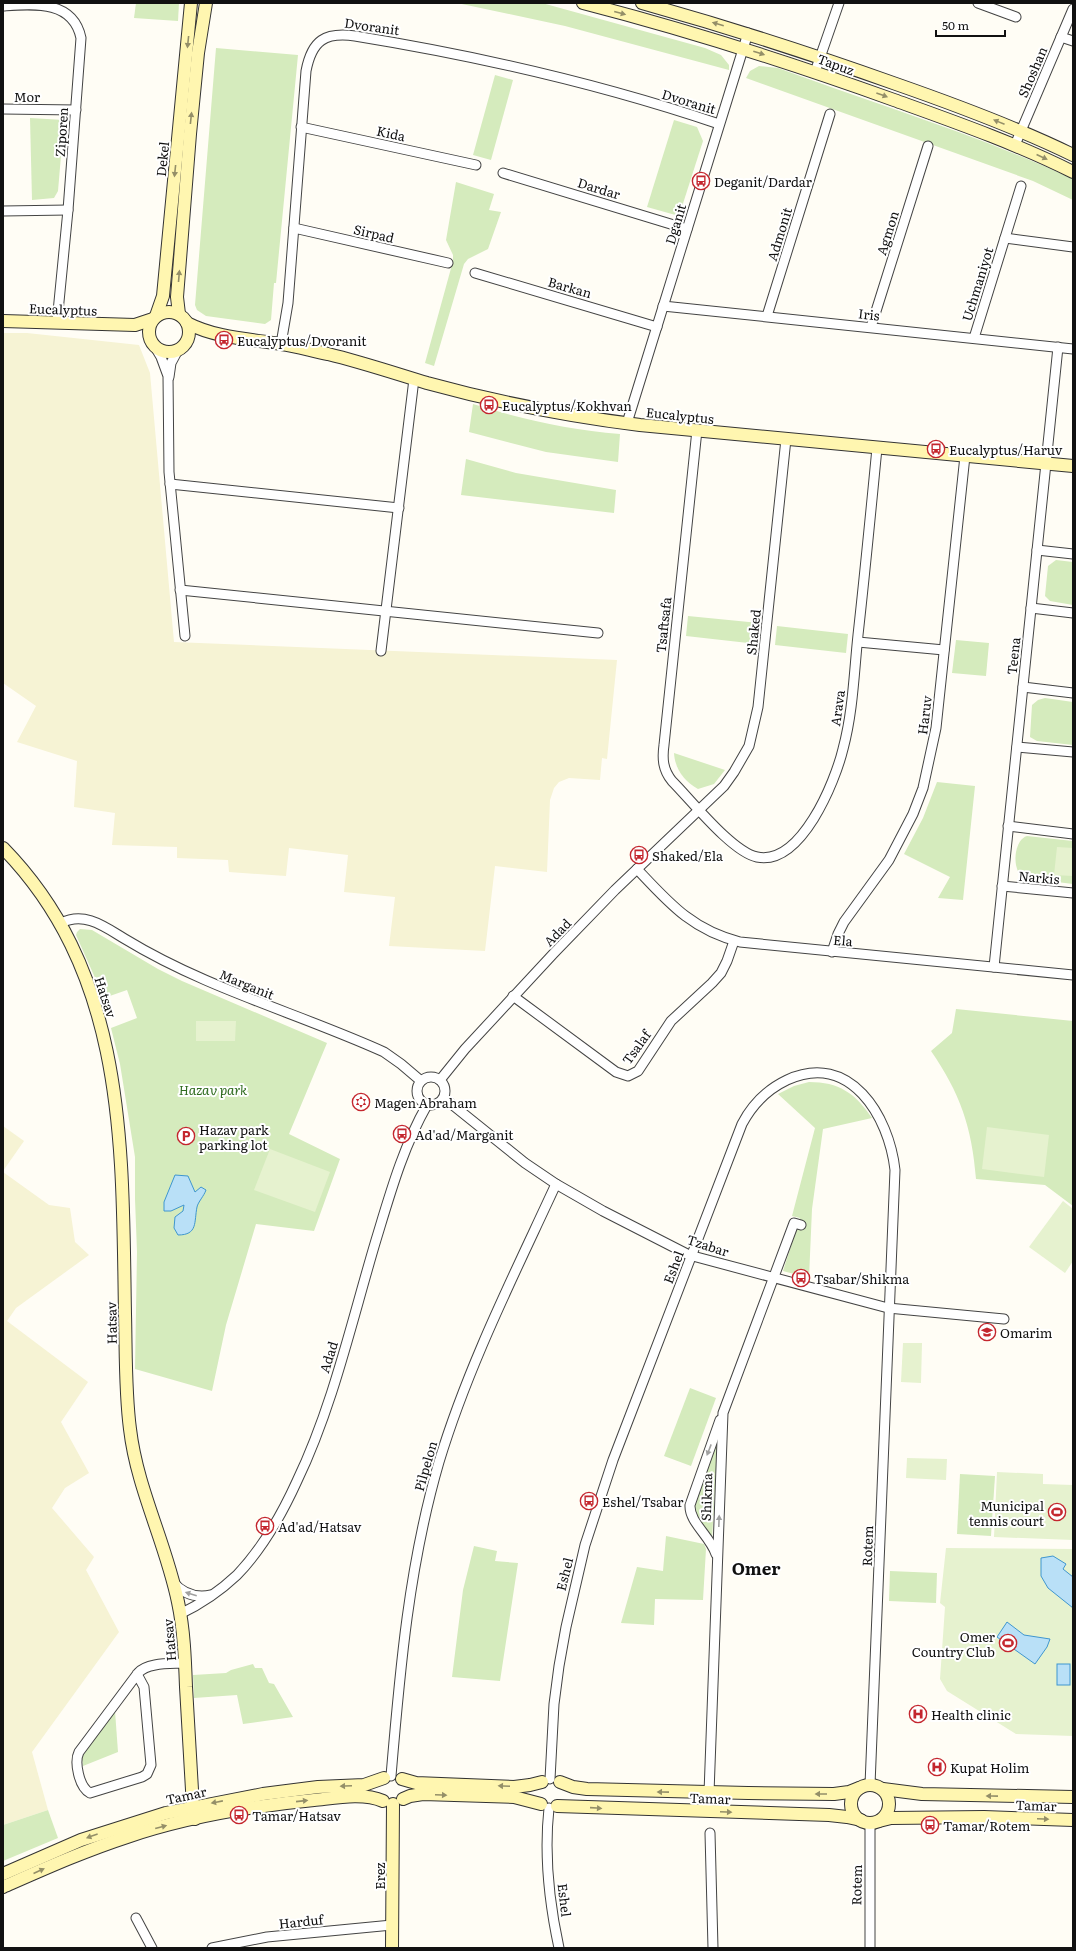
<svg xmlns="http://www.w3.org/2000/svg" width="1076" height="1951" viewBox="0 0 1076 1951" font-family="Literata,serif">
	<rect width="100%" height="100%" fill="#fffdf5"/>
	<g fill="#f6f3d4">
		<polygon points="3,333 27,333 139,345 150,373 174,642 617,660 607,759 602,758 600,780 569,778 559,782 554,788 550,800 547,872 495,866 485,951 389,946 395,897 344,892 348,855 289,848 286,876 229,872 228,860 177,858 177,847 112,845 115,813 74,807 77,761 17,742 36,706 3,683"/>
		<polygon points="3,1126 24,1141 3,1171"/>
		<polygon points="3,1172 49,1205 70,1208 75,1242 89,1255 16,1308 7,1321 88,1382 61,1422 89,1473 65,1488 52,1508 94,1557 86,1570 119,1632 32,1752 48,1810 3,1825"/>
	</g>
	<g fill="#d5ebbd">
		<polygon points="136,3 179,3 178,21 134,18"/>
		<polygon points="457,3 542,3 705,48 721,55 729,65 729,70 565,26"/>
		<polygon points="216,48 298,55 276,283 274,283 271,320 265,324 206,316 197,310 195,305"/>
		<path d="M759,66L778,68C876,104 978,135 1073,179V200L1033,181L746,78L750,71Z"/>
		<polygon points="495,75 513,80 491,160 473,155"/>
		<polygon points="30,118 64,120 58,191 54,198 32,200"/>
		<polygon points="674,120 697,127 703,141 679,216 647,207"/>
		<polygon points="456,182 494,194 489,210 501,212 488,249 468,259 464,264 434,366 425,363 453,261 453,255 446,240"/>
		<path d="M473,404C521,419 570,430 620,434L618,462L546,452L469,432Z"/>
		<polygon points="466,459 516,473 616,490 614,513 461,495"/>
		<polygon points="1056,560 1073,562 1073,605 1050,601 1045,596 1048,566"/>
		<polygon points="688,616 759,623 757,644 686,636"/>
		<polygon points="777,626 848,634 846,653 775,645"/>
		<polygon points="956,640 989,643 986,676 952,673"/>
		<polygon points="1045,698 1073,702 1073,745 1037,741 1030,737 1032,705 1038,700"/>
		<path d="M674,753L725,770L714,784L698,789C684,781 675,769 674,753Z"/>
		<polygon points="937,782 975,786 963,900 938,898 950,877 904,854 923,818"/>
		<path d="M1027,836L1073,841V884L1025,878C1011,873 1013,840 1027,836Z"/>
		<polygon points="80,929 92,930 158,969 182,981 327,1043 289,1134 340,1159 314,1231 256,1224 226,1325 212,1391 135,1369 137,1252 135,1199 135,1157 120,1064 111,1028 137,1018 127,990 104,998 76,935 77,932"/>
		<path d="M956,1009L1073,1021V1206L1045,1185L976,1179C972,1127 960,1093 931,1051L952,1033Z"/>
		<path d="M809,1082C839,1082 855,1093 872,1118L823,1129L812,1209L809,1278L783,1271L800,1218L792,1216L815,1128L778,1094L794,1086Z"/>
		<polygon points="690,1388 716,1398 691,1466 664,1456"/>
		<path d="M718,1436L712,1539C707,1529 697,1521 695,1510C692,1494 712,1453 718,1436Z"/>
		<polygon points="960,1474 995,1476 991,1536 957,1534"/>
		<polygon points="666,1536 704,1544 706,1549 703,1600 655,1599 654,1625 621,1623 637,1567 663,1571"/>
		<polygon points="474,1546 497,1551 495,1561 518,1563 500,1681 452,1677 463,1590"/>
		<polygon points="890,1571 937,1573 936,1603 889,1601"/>
		<polygon points="253,1664 255,1668 262,1668 269,1683 274,1684 293,1717 243,1724 237,1695 194,1698 193,1675 226,1673 231,1670"/>
		<polygon points="115,1711 118,1752 83,1766 82,1757"/>
		<polygon points="48,1810 58,1838 3,1861 3,1825"/>
	</g>
	<g fill="#e6f2cf">
		<polygon points="1057,847 1073,848 1073,876 1054,875"/>
		<polygon points="196,1021 236,1021 235,1041 196,1041"/>
		<polygon points="987,1127 1049,1135 1044,1177 982,1169"/>
		<polygon points="270,1149 330,1172 315,1212 254,1190"/>
		<polygon points="1063,1201 1073,1209 1073,1261 1065,1273 1029,1247"/>
		<polygon points="903,1343 922,1343 921,1383 901,1382"/>
		<polygon points="907,1458 947,1459 946,1480 906,1478"/>
		<polygon points="997,1472 1043,1474 1043,1484 1073,1485 1073,1540 994,1537"/>
		<polygon points="946,1548 1073,1549 1073,1736 1016,1734 947,1691 940,1679 945,1607 940,1603"/>
	</g>
	<g fill="#b9e0f7" stroke="#3f96cf">
		<path d="M175,1175L188,1176L195,1192L201,1187L206,1190C204,1196 198,1202 197,1207C194,1222 198,1235 178,1235L174,1228L175,1217L183,1211L184,1205L171,1211H164V1202Z"/>
		<polygon points="1053,1556 1066,1564 1063,1569 1073,1577 1073,1608 1048,1588 1041,1576 1041,1558"/>
		<polygon points="1007,1622 1024,1635 1050,1639 1047,1647 1035,1664 997,1637"/>
		<rect x="1057" y="1664" width="13" height="21"/>
	</g>
	<g fill="none" stroke-linecap="round" stroke-linejoin="round">
		<defs>
			<g id="street">
				<polyline points="978,3 1016,17"/>
				<path d="M3,6C34,4 73,0 81,38L68,210L57,322"/>
				<polyline points="1061,37 1073,41"/>
				<polyline points="815,72 839,3"/>
				<polyline points="3,109 76,110"/>
				<polyline points="301,127 476,165"/>
				<polyline points="1015,145 1073,9"/>
				<polyline points="503,173 687,229"/>
				<polyline points="3,211 68,210"/>
				<polyline points="294,228 448,263"/>
				<polyline points="1005,238 1073,247"/>
				<polyline points="475,273 657,327"/>
				<polyline points="663,306 1073,349"/>
				<polyline points="767,316 830,114"/>
				<polyline points="871,327 928,146"/>
				<polyline points="974,338 1021,186"/>
				<path d="M281,344L288,303L306,71C312,40 325,32 355,36C478,56 601,84 719,124"/>
				<polyline points="155,347 161,357 168,376 169,472 185,636"/>
				<polyline points="169,377 171,363 178,350"/>
				<polyline points="627,423 748,33"/>
				<path d="M697,430L664,745C662,759 663,770 672,781C691,800 732,852 757,857C801,866 835,782 843,749C853,712 854,673 858,635C865,572 871,510 877,448"/>
				<polyline points="170,484 399,508"/>
				<polyline points="1037,550 1073,554"/>
				<polyline points="180,590 598,633"/>
				<polyline points="1031,608 1073,613"/>
				<polyline points="858,642 944,650"/>
				<polyline points="381,651 414,379"/>
				<polyline points="1023,687 1073,693"/>
				<polyline points="1017,747 1073,752"/>
				<polyline points="1008,826 1073,834"/>
				<path d="M637,869C669,903 692,930 740,942L1073,975"/>
				<polyline points="1002,886 1073,893"/>
				<path d="M61,923C85,911 105,927 125,939C207,989 298,1013 384,1052L401,1064L421,1081"/>
				<polyline points="832,952 838,934 844,922 889,860 913,814 923,788 936,728 965,456"/>
				<polyline points="994,967 1058,347"/>
				<polyline points="513,996 616,1072 628,1076 638,1071 671,1021 712,983 721,973 727,961 734,941"/>
				<circle cx="431" cy="1091" r="14"/>
				<polyline points="440,1080 465,1049 554,953 615,890 724,786 734,772 749,746 758,707 786,439"/>
				<polyline points="444,1098 525,1163 556,1184 603,1211 689,1255 888,1308 1004,1319"/>
				<path d="M716,1554C710,1536 689,1522 690,1505L720,1420"/>
				<path d="M173,1582C183,1594 196,1598 211,1595"/>
				<path d="M180,1614C201,1604 220,1591 237,1575C263,1548 282,1514 297,1481C333,1406 352,1320 376,1240C390,1194 403,1147 427,1105"/>
				<path d="M137,1674L144,1687L151,1765L147,1774L142,1777L90,1793C79,1787 74,1762 79,1752L138,1673C148,1662 171,1664 185,1663"/>
				<path d="M391,1776C400,1669 409,1565 439,1462C468,1366 514,1275 556,1184"/>
				<path d="M550,1779L554,1704L559,1666L566,1627L585,1545L613,1460L742,1124C752,1105 766,1090 787,1080C850,1051 889,1116 895,1170L870,1785"/>
				<polyline points="709,1793 723,1413 794,1223 801,1225"/>
				<path d="M549,1808C544,1854 549,1902 559,1948"/>
				<polyline points="710,1833 713,1948"/>
				<polyline points="136,1918 152,1948"/>
				<polyline points="212,1948 267,1937 392,1925"/>
				<polyline points="870,1948 870,1823"/>
			</g>
			<g id="secondary">
				<path d="M583,3C688,30 791,63 894,100C955,122 1015,143 1073,172"/>
				<path d="M642,3C728,27 812,54 896,84C956,105 1016,127 1073,155"/>
				<circle cx="169" cy="332" r="20"/>
				<polyline points="179,314 177,297 190,134 198,53 206,3"/>
				<polyline points="156,316 163,296 191,3"/>
				<polyline points="3,321 135,325 153,319"/>
				<path d="M187,323C216,338 249,339 281,344C297,346 312,351 328,354C361,362 394,373 427,383C496,402 568,416 640,425L1073,466"/>
				<path d="M3,848C128,976 122,1148 125,1314C126,1352 125,1391 130,1429C137,1489 166,1543 178,1602C184,1630 185,1659 186,1687C188,1727 191,1767 193,1807L195,1819"/>
				<polyline points="402,1779 416,1783 514,1787 530,1785 542,1782"/>
				<polyline points="560,1782 573,1787 587,1789 748,1793 834,1794 849,1792 859,1788"/>
				<circle cx="870" cy="1804" r="19"/>
				<polyline points="883,1789 922,1794 1073,1797"/>
				<polyline points="403,1799 410,1796 423,1794 514,1797 541,1804"/>
				<polyline points="557,1806 829,1815 847,1817 861,1820"/>
				<polyline points="879,1821 891,1818 984,1817 1073,1820"/>
				<polyline points="3,1874 81,1840 166,1813 263,1794 318,1787 364,1785 384,1778"/>
				<path d="M3,1887C44,1869 84,1851 127,1837C186,1817 251,1806 314,1800C334,1798 363,1792 383,1801"/>
				<polyline points="392,1948 393,1804"/>
			</g>
		</defs>
		<use href="#street" stroke="#444" stroke-width="11"/>
		<use href="#secondary" stroke="#333" stroke-width="14"/>
		<use href="#street" stroke="#fff" stroke-width="9"/>
		<use href="#secondary" stroke="#fff6b0" stroke-width="12"/>
	</g>
	<defs><path id="oneway-solid" d="M-6-.8H1V-3.2L6.5 0L1 3.2V.8H-6Z"/></defs>
	<g fill="#948f68">
		<use href="#oneway-solid" transform="translate(620 13) rotate(15)"/>
		<use href="#oneway-solid" transform="translate(718 24) rotate(-164)"/>
		<use href="#oneway-solid" transform="translate(188 42) rotate(96)"/>
		<use href="#oneway-solid" transform="translate(759 53) rotate(18)"/>
		<use href="#oneway-solid" transform="translate(882 95) rotate(20)"/>
		<use href="#oneway-solid" transform="translate(191 118) rotate(-84)"/>
		<use href="#oneway-solid" transform="translate(999 122) rotate(-158)"/>
		<use href="#oneway-solid" transform="translate(1042 157) rotate(25)"/>
		<use href="#oneway-solid" transform="translate(175 171) rotate(96)"/>
		<use href="#oneway-solid" transform="translate(179 276) rotate(-85)"/>
		<use href="#oneway-solid" transform="translate(346 1786) rotate(178)"/>
		<use href="#oneway-solid" transform="translate(504 1786) rotate(-178)"/>
		<use href="#oneway-solid" transform="translate(663 1792) rotate(-179)"/>
		<use href="#oneway-solid" transform="translate(821 1794) rotate(180)"/>
		<use href="#oneway-solid" transform="translate(441 1795) rotate(2)"/>
		<use href="#oneway-solid" transform="translate(992 1796) rotate(-179)"/>
		<use href="#oneway-solid" transform="translate(302 1801) rotate(-6)"/>
		<use href="#oneway-solid" transform="translate(217 1802) rotate(169)"/>
		<use href="#oneway-solid" transform="translate(596 1808) rotate(4)"/>
		<use href="#oneway-solid" transform="translate(726 1812) rotate(2)"/>
		<use href="#oneway-solid" transform="translate(1043 1819) rotate(2)"/>
		<use href="#oneway-solid" transform="translate(161 1827) rotate(-15)"/>
		<use href="#oneway-solid" transform="translate(92 1836) rotate(160)"/>
		<use href="#oneway-solid" transform="translate(39 1871) rotate(-24)"/>
	</g>
	<g fill="#a0a0a0">
		<use href="#oneway-solid" transform="translate(709 1450) rotate(111)"/>
		<use href="#oneway-solid" transform="translate(719 1521) rotate(-88)"/>
		<use href="#oneway-solid" transform="translate(191 1594) rotate(-163)"/>
	</g>
	<defs>
		<symbol id="bus-ring" viewBox="-11 -11 22 22"><circle r="9.5" fill="#fff" stroke="#c4262e" stroke-width="1.5"/><path d="M-5-6H5V4H4V6H2V4H-2V6H-4V4H-5ZM-3.5-4V0h7V-4ZM-3.5 1.2v1.5H-2V1.2ZM2 1.2v1.5H3.5V1.2Z" fill="#c4262e"/></symbol>
		<symbol id="synagogue-ring" viewBox="-11 -11 22 22"><circle r="9.5" fill="#fff" stroke="#c4262e" stroke-width="1.5"/><path d="M0-6.5L5.6 3.2H-5.6ZM0 6.5L5.6-3.2H-5.6Z" fill="#c4262e"/></symbol>
		<symbol id="parking-ring" viewBox="-11 -11 22 22"><circle r="9.5" fill="#fff" stroke="#c4262e" stroke-width="1.5"/><path d="M-3.5-5.5H1a3.5 3.5 0 0 1 0 7H-1V5.5H-3.5ZM-1-3.4V-.6H.8a1.4 1.4 0 0 0 0-2.8Z" fill="#c4262e"/></symbol>
		<symbol id="school-ring" viewBox="-11 -11 22 22"><circle r="9.5" fill="#fff" stroke="#c4262e" stroke-width="1.5"/><path d="M0-5L7-2L0 1L-7-2ZM-4 1L0 2.5L4 1V4Q0 6-4 4Z" fill="#c4262e"/></symbol>
		<symbol id="stadium-ring" viewBox="-11 -11 22 22"><circle r="9.5" fill="#fff" stroke="#c4262e" stroke-width="1.5"/><path d="M0-5a6.5 5 0 1 0 0 10a6.5 5 0 1 0 0-10ZM-3.5-1.8h7v3.6h-7Z" fill="#c4262e"/></symbol>
		<symbol id="hospital-ring" viewBox="-11 -11 22 22"><circle r="9.5" fill="#fff" stroke="#c4262e" stroke-width="1.5"/><path d="M-5-5h3v3.5h4V-5h3V5h-3V1.5h-4V5h-3Z" fill="#c4262e"/></symbol>
	</defs>
	<g fill-rule="evenodd">
		<use href="#bus-ring" x="691" y="171" width="20" height="20"/>
		<use href="#bus-ring" x="214" y="330" width="20" height="20"/>
		<use href="#bus-ring" x="479" y="395" width="20" height="20"/>
		<use href="#bus-ring" x="926" y="439" width="20" height="20"/>
		<use href="#bus-ring" x="629" y="845" width="20" height="20"/>
		<use href="#synagogue-ring" x="351" y="1092" width="20" height="20"/>
		<use href="#bus-ring" x="392" y="1124" width="20" height="20"/>
		<use href="#parking-ring" x="176" y="1126" width="20" height="20"/>
		<use href="#bus-ring" x="791" y="1268" width="20" height="20"/>
		<use href="#school-ring" x="977" y="1322" width="20" height="20"/>
		<use href="#bus-ring" x="579" y="1491" width="20" height="20"/>
		<use href="#stadium-ring" x="1047" y="1502" width="20" height="20"/>
		<use href="#bus-ring" x="255" y="1516" width="20" height="20"/>
		<use href="#stadium-ring" x="998" y="1633" width="20" height="20"/>
		<use href="#hospital-ring" x="908" y="1704" width="20" height="20"/>
		<use href="#hospital-ring" x="927" y="1757" width="20" height="20"/>
		<use href="#bus-ring" x="229" y="1805" width="20" height="20"/>
		<use href="#bus-ring" x="920" y="1815" width="20" height="20"/>
	</g>
	<g text-anchor="middle" dominant-baseline="central" stroke-width="4" stroke-linejoin="round" paint-order="stroke">
		<g font-size="13" fill="#111" stroke="#fff">
			<text transform="translate(372 26) rotate(8)">Dvoranit</text>
			<text transform="translate(836 64) rotate(20)">Tapuz</text>
			<text transform="translate(1032 72) rotate(-67)">Shoshan</text>
			<text x="27" y="96">Mor</text>
			<text transform="translate(689 101) rotate(17)">Dvoranit</text>
			<text transform="translate(61 132) rotate(-86)">Ziporen</text>
			<text transform="translate(391 133) rotate(12)">Kida</text>
			<text transform="translate(162 159) rotate(-84)">Dekel</text>
			<text transform="translate(599 188) rotate(17)">Dardar</text>
			<text transform="translate(675 224) rotate(-73)">Dganit</text>
			<text transform="translate(374 233) rotate(13)">Sirpad</text>
			<text transform="translate(887 233) rotate(-73)">Agmon</text>
			<text transform="translate(779 234) rotate(-73)">Admonit</text>
			<text transform="translate(977 284) rotate(-73)">Uchmaniyot</text>
			<text transform="translate(570 287) rotate(16)">Barkan</text>
			<text transform="translate(63 309) rotate(2)">Eucalyptus</text>
			<text transform="translate(869 314) rotate(6)">Iris</text>
			<text transform="translate(680 415) rotate(6)">Eucalyptus</text>
			<text transform="translate(663 625) rotate(-84)">Tsaftsafa</text>
			<text transform="translate(753 632) rotate(-84)">Shaked</text>
			<text transform="translate(1013 656) rotate(-84)">Teena</text>
			<text transform="translate(837 708) rotate(-82)">Arava</text>
			<text transform="translate(924 715) rotate(-83)">Haruv</text>
			<text transform="translate(1039 877) rotate(5)">Narkis</text>
			<text transform="translate(557 932) rotate(-46)">Adad</text>
			<text transform="translate(843 940) rotate(5)">Ela</text>
			<text transform="translate(247 984) rotate(22)">Marganit</text>
			<text transform="translate(106 997) rotate(72)">Hatsav</text>
			<text transform="translate(636 1047) rotate(-54)">Tsalaf</text>
			<text transform="translate(708 1245) rotate(18)">Tzabar</text>
			<text transform="translate(673 1267) rotate(-69)">Eshel</text>
			<text transform="translate(111 1323) rotate(-91)">Hatsav</text>
			<text transform="translate(328 1357) rotate(-73)">Adad</text>
			<text transform="translate(425 1466) rotate(-74)">Pilpelon</text>
			<text transform="translate(706 1497) rotate(-88)">Shikma</text>
			<text transform="translate(867 1546) rotate(-88)">Rotem</text>
			<text transform="translate(564 1574) rotate(-76)">Eshel</text>
			<text transform="translate(169 1640) rotate(-95)">Hatsav</text>
			<text transform="translate(186 1795) rotate(-12)">Tamar</text>
			<text transform="translate(710 1798) rotate(2)">Tamar</text>
			<text transform="translate(1036 1805) rotate(2)">Tamar</text>
			<text transform="translate(379 1876) rotate(-90)">Erez</text>
			<text transform="translate(856 1885) rotate(-89)">Rotem</text>
			<text transform="translate(565 1900) rotate(83)">Eshel</text>
			<text transform="translate(301 1921) rotate(-6)">Harduf</text>
		</g>
		<g font-size="13" fill="#111" stroke="#fff" text-anchor="start">
			<text x="714" y="181">Deganit/Dardar</text>
			<text x="237" y="340">Eucalyptus/Dvoranit</text>
			<text x="502" y="405">Eucalyptus/Kokhvan</text>
			<text x="949" y="449">Eucalyptus/Haruv</text>
			<text x="652" y="855">Shaked/Ela</text>
			<text x="374" y="1102">Magen Abraham</text>
			<text x="199" y="1129">Hazav park<tspan x="199" dy="15">parking lot</tspan></text>
			<text x="415" y="1134">Ad'ad/Marganit</text>
			<text x="814" y="1278">Tsabar/Shikma</text>
			<text x="1000" y="1332">Omarim</text>
			<text x="602" y="1501">Eshel/Tsabar</text>
			<text x="1044" y="1505" text-anchor="end">Municipal<tspan x="1044" dy="15">tennis court</tspan></text>
			<text x="278" y="1526">Ad'ad/Hatsav</text>
			<text x="995" y="1636" text-anchor="end">Omer<tspan x="995" dy="15">Country Club</tspan></text>
			<text x="931" y="1714">Health clinic</text>
			<text x="950" y="1767">Kupat Holim</text>
			<text x="252" y="1815">Tamar/Hatsav</text>
			<text x="943" y="1825">Tamar/Rotem</text>
		</g>
		<g font-size="13" font-style="italic" fill="#2f6b1f" stroke="#fff">
			<text x="213" y="1089">Hazav park</text>
		</g>
		<g font-size="17" font-weight="bold" fill="#111" stroke="#fff">
			<text x="756" y="1567">Omer</text>
		</g>
	</g>
	<rect width="1076" height="1951" fill="none" stroke="#111111" stroke-width="8"/>
	<path d="M936 30v6h69v-6" fill="none" stroke="#111111" stroke-width="2"/>
	<text x="942" y="30" font-size="12" fill="#111111" stroke="#ffffff" stroke-width="3" paint-order="stroke">50 m</text>
</svg>
